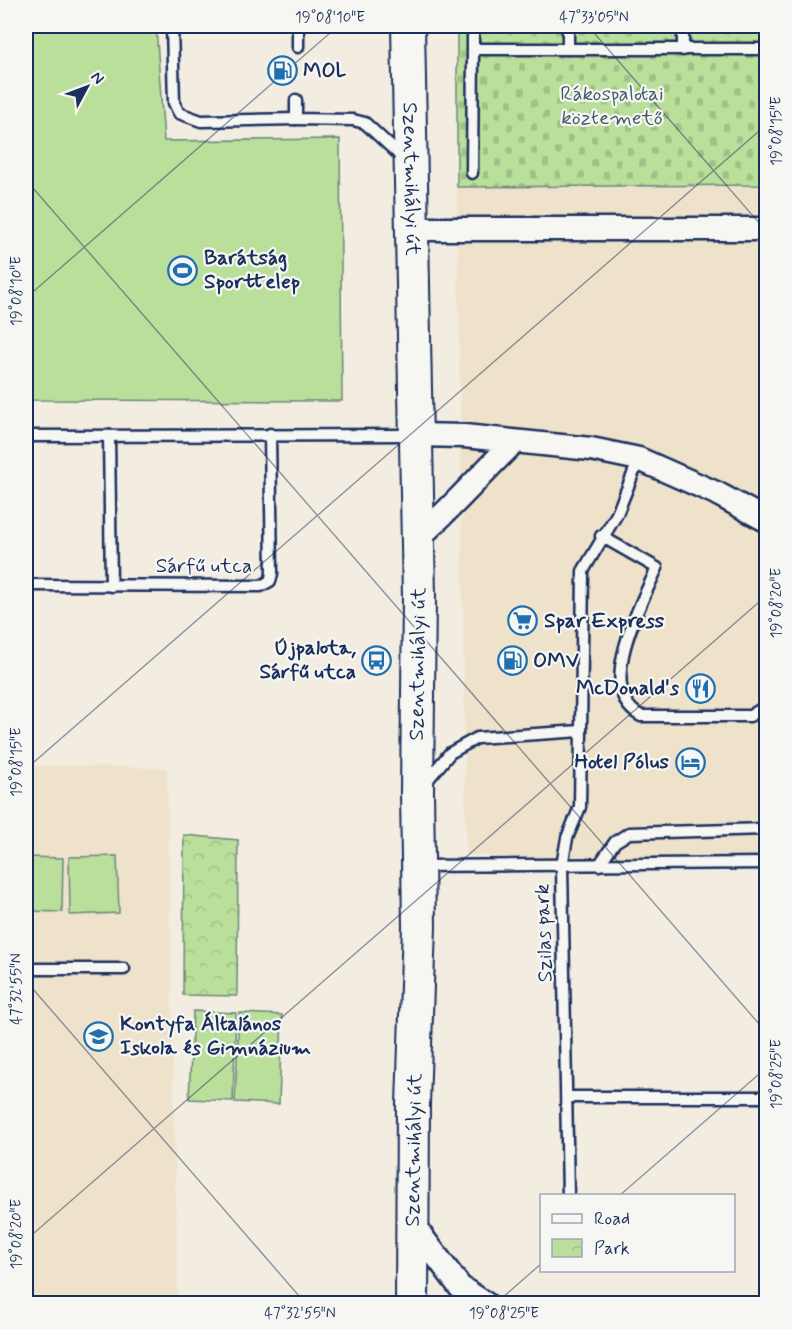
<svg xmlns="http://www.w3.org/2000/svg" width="792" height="1329" viewBox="0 0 792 1329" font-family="Mynerve,sans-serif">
	<defs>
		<pattern id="cemetery-stones" width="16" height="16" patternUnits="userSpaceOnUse" patternTransform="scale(1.5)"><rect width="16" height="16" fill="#badf9a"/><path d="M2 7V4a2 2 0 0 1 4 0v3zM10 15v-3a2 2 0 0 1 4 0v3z" fill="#9fc087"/></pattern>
		<pattern id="park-crowns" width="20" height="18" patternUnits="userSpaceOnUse" patternTransform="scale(1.5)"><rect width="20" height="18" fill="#badf9a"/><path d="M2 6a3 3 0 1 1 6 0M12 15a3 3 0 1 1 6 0" fill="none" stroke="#9fc087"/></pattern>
	</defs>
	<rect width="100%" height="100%" fill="#f2ede0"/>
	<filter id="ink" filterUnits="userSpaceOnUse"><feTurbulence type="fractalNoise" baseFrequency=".0167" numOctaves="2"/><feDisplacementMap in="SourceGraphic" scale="12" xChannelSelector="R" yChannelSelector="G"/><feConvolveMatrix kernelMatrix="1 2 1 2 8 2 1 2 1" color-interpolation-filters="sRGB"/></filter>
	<g filter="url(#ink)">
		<g fill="#eee2ca">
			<polygon points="766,185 766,868 466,855 457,187"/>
			<polygon points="26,765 167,768 178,1303 26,1304"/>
		</g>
		<polygon fill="url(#cemetery-stones)" stroke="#6a877c" stroke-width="1.5" points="457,26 766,26 766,185 457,187"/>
		<polygon fill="url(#park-crowns)" stroke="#6a877c" stroke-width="1.5" points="184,835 238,840 237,996 183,995"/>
		<g fill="#badf9a" stroke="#6a877c" stroke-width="1.5">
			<polygon points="26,26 156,26 164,141 340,139 342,401 26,400"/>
			<polygon points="117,856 119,913 70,915 69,857"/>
			<polygon points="27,857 63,858 62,912 26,911"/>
			<polygon points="193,1011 236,1013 233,1101 189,1099"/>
			<polygon points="239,1013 282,1015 279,1104 235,1102"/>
		</g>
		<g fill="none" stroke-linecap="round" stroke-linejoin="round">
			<defs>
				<g id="service">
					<polyline points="172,26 174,103 179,113 201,121 296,119"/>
					<polyline points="473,26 473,49 766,49"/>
					<polyline points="568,26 568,49"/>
					<polyline points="298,47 298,26"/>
					<polyline points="683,50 683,26"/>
					<polyline points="296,100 296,119 353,120 365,123 405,160"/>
					<polyline points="472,173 473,49"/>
					<polyline points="26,436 412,435"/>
					<polyline points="109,436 111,586"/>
					<path d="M601,536L657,568C642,602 593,691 641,716H750L766,706"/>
					<polyline points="26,585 261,586 270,581 272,574 270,434"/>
					<polyline points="425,783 450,753 477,738 581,731 583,571 617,514 639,459"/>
					<polyline points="599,865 615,842 629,833 766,829"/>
					<polyline points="421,866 766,863"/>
					<polyline points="26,969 124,969"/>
					<polyline points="568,1097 766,1097"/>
					<polyline points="568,1196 562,866 567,838 580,807 581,731"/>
				</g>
				<g id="minor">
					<polyline points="412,229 766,229"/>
					<polyline points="417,435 464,436 591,449 639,459 716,493 766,520"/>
					<path d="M419,537C453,507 481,474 513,443"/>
					<polyline points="413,1225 460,1287 486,1304"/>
				</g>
				<g id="secondary">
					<path id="s1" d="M408,26L419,597L417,792L419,926L413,1104L412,1304"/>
				</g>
			</defs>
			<use href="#service" stroke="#1b2f5e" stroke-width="15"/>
			<use href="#minor" stroke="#1b2f5e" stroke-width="27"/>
			<use href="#secondary" stroke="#1b2f5e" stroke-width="36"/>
			<use href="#service" stroke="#f6f6f2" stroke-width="10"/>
			<use href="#minor" stroke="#f6f6f2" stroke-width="22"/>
			<use href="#secondary" stroke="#f6f6f2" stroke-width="32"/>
		</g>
	</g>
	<path fill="none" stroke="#1b2f5e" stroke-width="1.5" stroke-opacity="0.45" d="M588,26L766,231M26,180L766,1032M26,298L338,26M26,769L766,125M26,981L306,1304M619,1196L766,1068M26,1240L766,596M495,1304L542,1263"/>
	<defs>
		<symbol id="fuel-ring" viewBox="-11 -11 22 22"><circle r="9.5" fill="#f6f6f2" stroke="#1f6fb2" stroke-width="1.5"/><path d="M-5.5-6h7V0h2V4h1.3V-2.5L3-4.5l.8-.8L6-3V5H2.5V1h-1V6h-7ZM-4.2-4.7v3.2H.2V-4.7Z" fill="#1f6fb2"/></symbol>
		<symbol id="stadium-ring" viewBox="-11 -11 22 22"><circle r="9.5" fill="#f6f6f2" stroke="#1f6fb2" stroke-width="1.5"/><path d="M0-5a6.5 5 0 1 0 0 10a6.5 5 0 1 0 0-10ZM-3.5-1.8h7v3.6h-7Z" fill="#1f6fb2"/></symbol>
		<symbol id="supermarket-ring" viewBox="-11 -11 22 22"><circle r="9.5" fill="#f6f6f2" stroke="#1f6fb2" stroke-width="1.5"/><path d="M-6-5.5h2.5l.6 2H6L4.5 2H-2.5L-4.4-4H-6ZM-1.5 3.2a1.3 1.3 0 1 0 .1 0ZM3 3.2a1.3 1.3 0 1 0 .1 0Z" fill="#1f6fb2"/></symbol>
		<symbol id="bus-ring" viewBox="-11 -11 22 22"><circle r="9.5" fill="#f6f6f2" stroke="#1f6fb2" stroke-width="1.5"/><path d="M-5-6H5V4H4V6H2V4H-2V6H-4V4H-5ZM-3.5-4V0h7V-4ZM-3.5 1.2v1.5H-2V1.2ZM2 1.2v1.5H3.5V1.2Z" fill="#1f6fb2"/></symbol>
		<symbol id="restaurant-ring" viewBox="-11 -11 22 22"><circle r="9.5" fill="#f6f6f2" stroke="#1f6fb2" stroke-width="1.5"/><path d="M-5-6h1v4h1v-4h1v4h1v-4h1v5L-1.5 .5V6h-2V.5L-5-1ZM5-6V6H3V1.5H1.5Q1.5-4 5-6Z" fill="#1f6fb2"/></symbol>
		<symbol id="hotel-ring" viewBox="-11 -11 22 22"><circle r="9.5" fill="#f6f6f2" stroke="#1f6fb2" stroke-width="1.5"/><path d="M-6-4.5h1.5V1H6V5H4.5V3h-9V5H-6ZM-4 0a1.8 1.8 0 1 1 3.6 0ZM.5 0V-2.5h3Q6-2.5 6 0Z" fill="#1f6fb2"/></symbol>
		<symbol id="school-ring" viewBox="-11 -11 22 22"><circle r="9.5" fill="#f6f6f2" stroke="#1f6fb2" stroke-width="1.5"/><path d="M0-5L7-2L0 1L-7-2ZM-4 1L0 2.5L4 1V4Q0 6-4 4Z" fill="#1f6fb2"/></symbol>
	</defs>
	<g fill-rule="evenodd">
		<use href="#fuel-ring" x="266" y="54" width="33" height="33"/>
		<use href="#stadium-ring" x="166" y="254" width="33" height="33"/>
		<use href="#supermarket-ring" x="506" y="604" width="33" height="33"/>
		<use href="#bus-ring" x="360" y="644" width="33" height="33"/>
		<use href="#fuel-ring" x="496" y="644" width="33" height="33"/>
		<use href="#restaurant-ring" x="684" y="672" width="33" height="33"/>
		<use href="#hotel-ring" x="674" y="746" width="33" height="33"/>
		<use href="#school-ring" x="82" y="1020" width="33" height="33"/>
	</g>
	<g text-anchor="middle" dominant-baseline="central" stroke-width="4.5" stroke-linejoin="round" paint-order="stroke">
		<g font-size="21" font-weight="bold" fill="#1b2f5e" stroke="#f6f6f2" text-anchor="start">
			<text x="303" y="71">MOL</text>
			<text x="204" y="258">Barátság<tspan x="204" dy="24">Sporttelep</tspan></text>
			<text x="544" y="621">Spar Express</text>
			<text x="356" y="648" text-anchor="end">Újpalota,<tspan x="356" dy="24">Sárfű utca</tspan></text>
			<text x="533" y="661">OMV</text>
			<text x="679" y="688" text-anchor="end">McDonald's</text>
			<text x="669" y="762" text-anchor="end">Hotel Pólus</text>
			<text x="120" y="1024">Kontyfa Általános<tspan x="120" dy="24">Iskola és Gimnázium</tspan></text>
		</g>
		<g font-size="21" fill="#435b6d" stroke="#f6f6f2">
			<text x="612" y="94">Rákospalotai<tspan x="612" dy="24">köztemető</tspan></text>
		</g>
		<g font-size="21" fill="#1b2f5e" stroke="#f6f6f2">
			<text stroke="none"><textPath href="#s1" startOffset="153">Szentmihályi út</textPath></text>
			<text x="204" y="566">Sárfű utca</text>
			<text transform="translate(418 664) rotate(-89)">Szentmihályi út</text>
			<text transform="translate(544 933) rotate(-92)">Szilas park</text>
			<text transform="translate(414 1150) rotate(-89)">Szentmihályi út</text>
		</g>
	</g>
	<rect width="792" height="1329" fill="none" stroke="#f6f6f2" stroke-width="66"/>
	<rect x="540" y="1194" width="195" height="78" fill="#f6f6f2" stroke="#9ea6b7" stroke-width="1.5"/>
	<rect x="552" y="1214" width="30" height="9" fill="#f6f6f2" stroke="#9ea6b7" stroke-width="1.5"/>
	<text x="594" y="1224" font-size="18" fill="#1b2f5e">Road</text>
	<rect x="552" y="1239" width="30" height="18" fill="url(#park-crowns)" stroke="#9ea6b7" stroke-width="1.5"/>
	<text x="594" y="1254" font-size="18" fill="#1b2f5e">Park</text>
	<g transform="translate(87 87) rotate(49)" stroke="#f6f6f2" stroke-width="4.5" paint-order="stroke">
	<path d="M0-4.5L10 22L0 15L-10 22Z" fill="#1b2f5e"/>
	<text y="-9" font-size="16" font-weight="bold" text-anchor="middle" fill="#1b2f5e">N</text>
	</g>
	<rect x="33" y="33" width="726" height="1263" fill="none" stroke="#1b2f5e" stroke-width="2"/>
	<g font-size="15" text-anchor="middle" fill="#1b2f5e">
		<text x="330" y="22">19°08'10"E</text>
		<text x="594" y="22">47°33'05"N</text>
		<text transform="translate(776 131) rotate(-90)" y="5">19°08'15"E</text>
		<text transform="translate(16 291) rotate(-90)" y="5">19°08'10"E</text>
		<text transform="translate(776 603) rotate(-90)" y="5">19°08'20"E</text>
		<text transform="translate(16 762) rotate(-90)" y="5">19°08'15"E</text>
		<text transform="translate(16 989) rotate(-90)" y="5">47°32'55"N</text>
		<text transform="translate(776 1074) rotate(-90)" y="5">19°08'25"E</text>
		<text transform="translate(16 1234) rotate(-90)" y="5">19°08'20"E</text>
		<text x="300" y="1318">47°32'55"N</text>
		<text x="504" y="1318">19°08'25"E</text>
	</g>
</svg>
